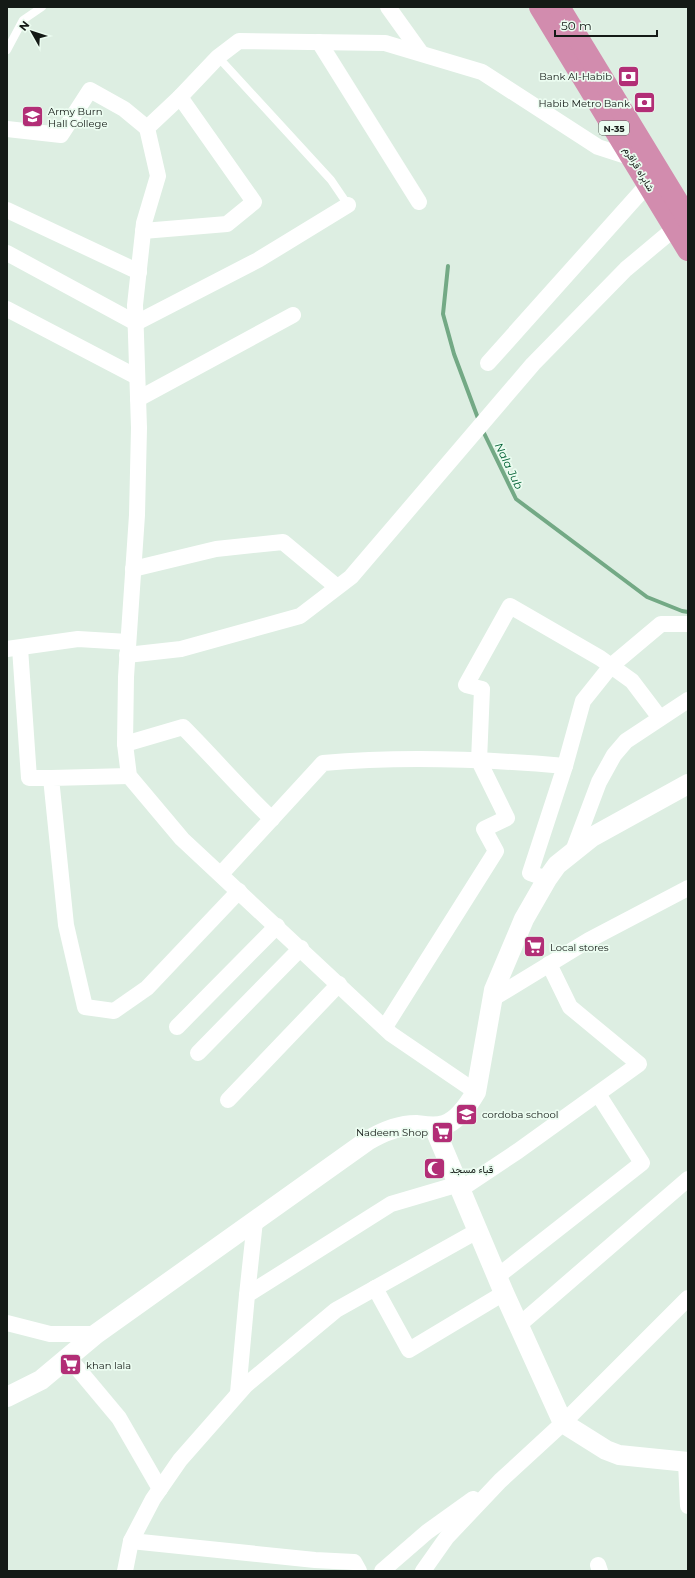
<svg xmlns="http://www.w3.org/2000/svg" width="695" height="1578" viewBox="0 0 695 1578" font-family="Montserrat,Vazirmatn,sans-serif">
	<rect width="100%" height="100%" fill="#ddeee2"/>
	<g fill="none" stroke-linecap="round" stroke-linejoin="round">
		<g stroke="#73a985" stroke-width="4">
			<polyline points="448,266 443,314 454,354 479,421"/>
			<polyline points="482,429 516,499 647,597 682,611 688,612"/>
		</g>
		<g stroke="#fff" stroke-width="8">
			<polyline points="7,50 23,20 42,7"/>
			<polyline points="218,57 331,180 348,205"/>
		</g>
		<g stroke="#fff" stroke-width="16">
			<polyline points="388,7 421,53"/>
			<polyline points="319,42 419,202"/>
			<polyline points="7,129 61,135 90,90 124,109 147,128"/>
			<polyline points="7,210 139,272"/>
			<polyline points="143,231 227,224 254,202 180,97"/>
			<polyline points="7,253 136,323 258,260 348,205"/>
			<polyline points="7,309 137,377"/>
			<polyline points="488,363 648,184"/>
			<polyline points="138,399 293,315"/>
			<polyline points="133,569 216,549 283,542 337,587"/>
			<polyline points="20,648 29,778 51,778"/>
			<polyline points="7,649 78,639 128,642"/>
			<polyline points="127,655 181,649 300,616 351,577 533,364 626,269 675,228"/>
			<path d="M125,744L183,727C213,757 241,790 272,819"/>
			<polyline points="565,766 583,701 611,666 661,624 688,624"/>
			<polyline points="129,776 51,778 66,925 85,1007 114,1011 147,988 239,891"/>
			<polyline points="573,851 599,782 614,755 626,741 688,700"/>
			<path d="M221,874L323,763C403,756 485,759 565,766L530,873L547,879"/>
			<polyline points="492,999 589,940 688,888"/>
			<polyline points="177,1027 277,926"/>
			<polyline points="385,1027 496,851 484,829 507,818 479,761 482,689 466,685 510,606 600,658 632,681 660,718"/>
			<polyline points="198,1053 301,948"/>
			<polyline points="476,1092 391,1034 182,839 129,776 125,744 126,677 137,515 139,428 135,305 144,223 158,176 147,128 180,97 218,57 239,41 385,43 482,72 598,147 632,158"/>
			<polyline points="228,1100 339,984"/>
			<polyline points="461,1189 518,1151 639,1064 570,1007 549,964"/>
			<polyline points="498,1276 642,1163 598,1094"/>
			<polyline points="375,1288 409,1350 504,1293"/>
			<polyline points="247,1295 255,1221"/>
			<polyline points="7,1323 50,1334 96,1334"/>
			<polyline points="519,1325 688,1179"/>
			<polyline points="68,1357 119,1418 160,1489"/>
			<polyline points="238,1393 247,1295 391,1204 459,1184"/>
			<polyline points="686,1462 688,1506"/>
			<polyline points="131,1541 315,1560 354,1562 359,1571"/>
			<polyline points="598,1565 600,1571"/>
			<polyline points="125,1571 131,1541 153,1499 180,1460 246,1385 336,1310 479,1230"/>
			<polyline points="382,1571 427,1532 473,1499"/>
			<polyline points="423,1571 447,1537 500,1481 563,1423 688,1298"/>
		</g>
		<g stroke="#fff" stroke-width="20">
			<polyline points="434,1127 504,1293 563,1423 606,1450 619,1455 688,1462"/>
			<path d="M7,1397L41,1380L96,1334L367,1141C382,1132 398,1125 416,1125C425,1126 435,1128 444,1125C457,1121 469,1104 476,1092L494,990L524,919L547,879L557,865L592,837L688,784"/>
		</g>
		<g stroke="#d28cae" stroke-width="22">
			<polyline points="540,7 688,250"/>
			<polyline points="559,7 688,219"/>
		</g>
	</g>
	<defs>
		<symbol id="bank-square" viewBox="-11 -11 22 22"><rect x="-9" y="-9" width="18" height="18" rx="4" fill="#b22e76" stroke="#ebfcf0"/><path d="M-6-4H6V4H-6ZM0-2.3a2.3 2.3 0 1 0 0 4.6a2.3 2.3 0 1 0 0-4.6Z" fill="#fff"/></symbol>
		<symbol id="university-square" viewBox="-11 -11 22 22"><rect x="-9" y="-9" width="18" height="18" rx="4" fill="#b22e76" stroke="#ebfcf0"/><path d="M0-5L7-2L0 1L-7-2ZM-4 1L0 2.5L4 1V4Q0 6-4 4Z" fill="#fff"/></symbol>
		<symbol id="supermarket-square" viewBox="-11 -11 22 22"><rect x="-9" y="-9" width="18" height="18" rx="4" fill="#b22e76" stroke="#ebfcf0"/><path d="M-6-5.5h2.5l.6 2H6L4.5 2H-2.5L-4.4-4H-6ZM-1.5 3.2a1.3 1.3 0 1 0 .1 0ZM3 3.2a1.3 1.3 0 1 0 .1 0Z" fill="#fff"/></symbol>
		<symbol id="school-square" viewBox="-11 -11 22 22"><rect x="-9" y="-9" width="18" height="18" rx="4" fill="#b22e76" stroke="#ebfcf0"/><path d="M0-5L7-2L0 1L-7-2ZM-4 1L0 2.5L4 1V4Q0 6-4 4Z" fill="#fff"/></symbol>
		<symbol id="mosque-square" viewBox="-11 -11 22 22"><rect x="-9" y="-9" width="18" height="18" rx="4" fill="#b22e76" stroke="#ebfcf0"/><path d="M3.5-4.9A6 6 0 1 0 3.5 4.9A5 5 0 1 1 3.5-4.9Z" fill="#fff"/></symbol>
	</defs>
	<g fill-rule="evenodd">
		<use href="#bank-square" x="616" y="64" width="25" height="25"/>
		<use href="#bank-square" x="632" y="90" width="25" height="25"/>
		<use href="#university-square" x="20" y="104" width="25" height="25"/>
		<use href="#supermarket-square" x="522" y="934" width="25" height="25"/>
		<use href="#school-square" x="454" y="1102" width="25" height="25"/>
		<use href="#supermarket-square" x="430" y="1120" width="25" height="25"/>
		<use href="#mosque-square" x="422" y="1156" width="25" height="25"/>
		<use href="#supermarket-square" x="58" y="1352" width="25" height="25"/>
	</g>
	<g text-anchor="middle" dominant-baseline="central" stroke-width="3.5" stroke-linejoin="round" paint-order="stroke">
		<rect fill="#ebfcf0" stroke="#545e57" stroke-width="1" x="599" y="121" width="30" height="14" rx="3"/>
		<g font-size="9" font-weight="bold" fill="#141a16">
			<text x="614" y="128">N-35</text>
		</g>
		<g font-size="10" fill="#141a16" stroke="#ebfcf0" text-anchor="start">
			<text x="612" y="76" text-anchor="end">Bank Al-Habib</text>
			<text x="630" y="103" text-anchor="end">Habib Metro Bank</text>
			<text x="48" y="111">Army Burn<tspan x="48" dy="12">Hall College</tspan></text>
			<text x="550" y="947">Local stores</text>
			<text x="482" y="1114">cordoba school</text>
			<text x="428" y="1132" text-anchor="end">Nadeem Shop</text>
			<text x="450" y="1169">قباء مسجد</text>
			<text x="86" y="1365">khan lala</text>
		</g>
		<g font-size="10" fill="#141a16" stroke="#ebfcf0">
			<text transform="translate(639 169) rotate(59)">شاہراہ قراقرم</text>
		</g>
		<g font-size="11" font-style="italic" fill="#006034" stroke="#ebfcf0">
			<text transform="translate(509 466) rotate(64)">Nala Jub</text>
		</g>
	</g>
	<rect width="695" height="1578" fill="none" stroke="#141a16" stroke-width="16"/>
	<g transform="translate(32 32) rotate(309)" stroke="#ebfcf0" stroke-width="3" paint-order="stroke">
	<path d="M0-3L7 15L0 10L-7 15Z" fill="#141a16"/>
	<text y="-6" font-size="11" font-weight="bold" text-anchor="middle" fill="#141a16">N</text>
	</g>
	<path d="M555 30v6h102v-6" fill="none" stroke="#141a16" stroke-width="2"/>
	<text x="561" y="30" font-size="12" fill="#141a16" stroke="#ebfcf0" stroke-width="3" paint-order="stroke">50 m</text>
</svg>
